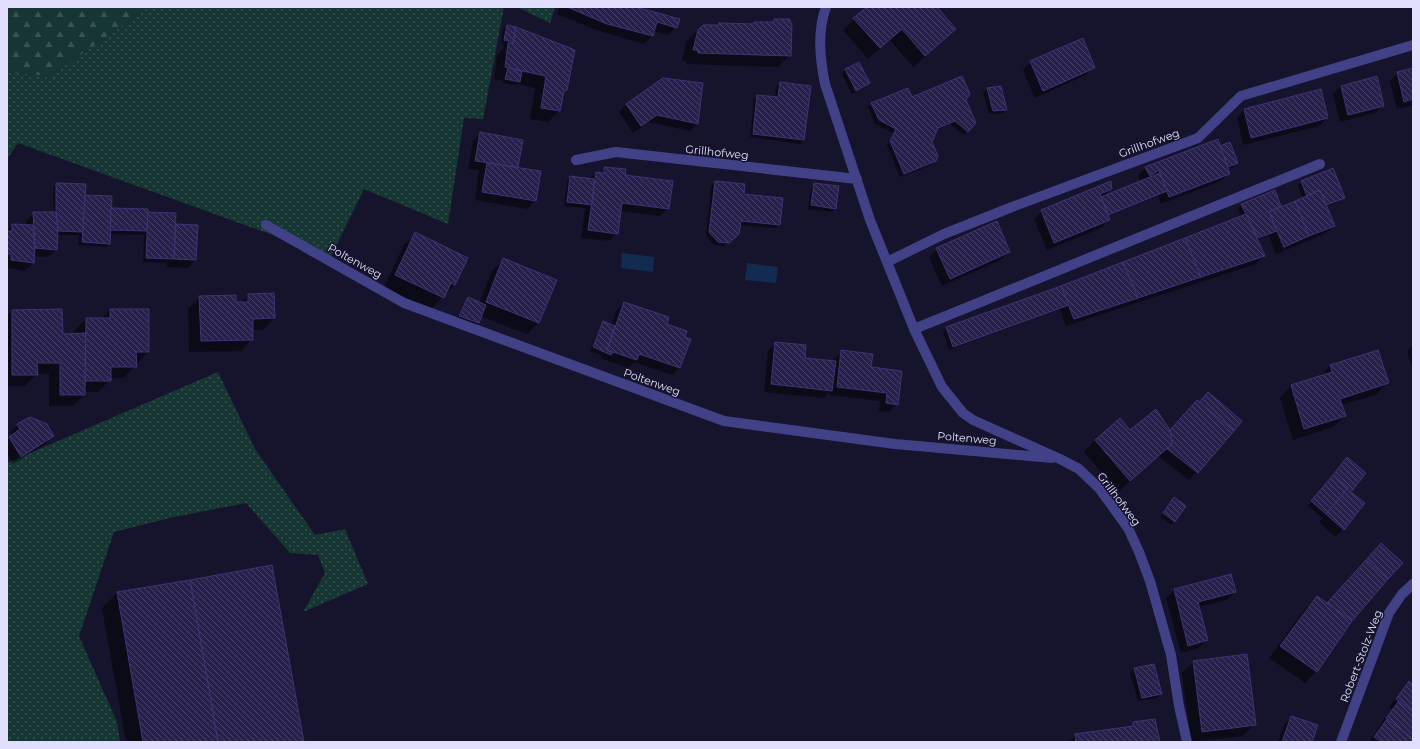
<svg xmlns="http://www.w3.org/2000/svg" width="1420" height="749" viewBox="0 0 1420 749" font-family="Montserrat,sans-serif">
	<defs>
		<pattern id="grass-dots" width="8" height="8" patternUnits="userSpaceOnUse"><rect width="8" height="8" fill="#163633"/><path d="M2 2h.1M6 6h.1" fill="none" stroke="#385352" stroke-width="1.8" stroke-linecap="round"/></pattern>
		<pattern id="forest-firs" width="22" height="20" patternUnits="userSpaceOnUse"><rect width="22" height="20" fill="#163633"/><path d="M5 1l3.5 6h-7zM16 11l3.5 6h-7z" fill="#385352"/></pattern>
		<pattern id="building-back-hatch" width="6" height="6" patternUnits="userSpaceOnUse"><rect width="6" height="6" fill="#27204c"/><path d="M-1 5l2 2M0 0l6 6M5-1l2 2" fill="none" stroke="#464067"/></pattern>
	</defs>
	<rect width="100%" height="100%" fill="#16132c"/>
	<g fill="url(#grass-dots)">
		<polygon points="149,7 504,7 483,119 464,118 448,224 364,189 331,256 18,143 7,159 7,72 50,76"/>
		<polygon points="517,7 555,7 550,23"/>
		<polygon points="218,372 255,449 315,535 345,529 368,584 303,612 325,573 318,555 290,553 246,503 174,517 114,532 79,636 117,722 120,742 7,742 7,463"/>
	</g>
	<polygon fill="url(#forest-firs)" points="7,7 149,7 50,76 7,72"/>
	<g fill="#122c51">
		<polygon points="622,253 654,257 653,272 621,268"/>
		<polygon points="747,263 778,267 776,283 745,280"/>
	</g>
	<g fill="#0007" fill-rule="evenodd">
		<polygon points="560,7 632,7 676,27 669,35 653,31 652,36 644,44 599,31 557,14"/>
		<polygon points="868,7 936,7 943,40 913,67 890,40 868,59 843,30"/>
		<polygon points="774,20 790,55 778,67 687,64 686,61 682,61 686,42 698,30 751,25 754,23 771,23"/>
		<path d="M507,26L566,90L562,94L559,111L548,122L530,119L535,88L517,84L515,85L502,83L503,81L494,79L497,56L503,49L504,44L501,43L503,29ZM521,70L551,76V78L521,72Z"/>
		<polygon points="1031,62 1094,67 1086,75 1035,98 1023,70"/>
		<polygon points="859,63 869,83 865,87 852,94 842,74 845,70"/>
		<polygon points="1413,70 1413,105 1397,109 1390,81 1398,73"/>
		<polygon points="663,79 697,124 690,131 648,122 633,133 619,112 626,105"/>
		<polygon points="780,83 803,140 800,144 750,137 754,99 758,96 775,98 776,87"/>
		<polygon points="1341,86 1383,105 1375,113 1340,122 1333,94"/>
		<polygon points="1000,87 1006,109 1003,113 989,114 983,92 987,89"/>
		<polygon points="911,98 965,100 975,123 964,135 950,124 936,130 931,142 935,161 931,165 900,177 887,145 893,133 875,124 868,107 872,103"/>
		<polygon points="1245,109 1327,118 1319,126 1243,145 1237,117"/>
		<polygon points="481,133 522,141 517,168 535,201 527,209 475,200 479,170 468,169 473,141"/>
		<polygon points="1217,140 1220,147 1236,163 1233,167 1227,169 1229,173 1221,181 1161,204 1158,196 1107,216 1109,220 1101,228 1047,250 1034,219 1042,211 1111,188 1103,197 1141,182 1138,176 1145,168"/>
		<polygon points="605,168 624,176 668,208 660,216 620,211 617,233 609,241 581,238 585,208 564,206 567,181 570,177 589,179 596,173 599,173"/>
		<polygon points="715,182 743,195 779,225 776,228 740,225 734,237 724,246 714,245 706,236 711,186"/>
		<polygon points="1302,182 1344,197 1340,201 1326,207 1334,226 1326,233 1286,250 1278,229 1276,231 1284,251 1276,254 1269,236 1257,240 1264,256 1256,264 1066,326 1060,309 949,350 943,332 946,328 1061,287 1242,217 1238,209 1241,205 1274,192 1280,206 1276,210 1303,199 1298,185"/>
		<polygon points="56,184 110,209 175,214 175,225 197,226 195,260 188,268 167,267 167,263 143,262 144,235 109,234 109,243 105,247 78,245 79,235 56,235 56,250 48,257 34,256 33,263 25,271 7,268 7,231 12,225 26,226 26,221 34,213 54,213 53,188"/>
		<polygon points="815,184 835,208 832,212 808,209 811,188"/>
		<polygon points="416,234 455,284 431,309 384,287 404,245"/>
		<polygon points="937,249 1009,252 1001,260 942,286 929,257"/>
		<polygon points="503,260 555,280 538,323 527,334 480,316 478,323 474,326 456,319 465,302 468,299 479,303 492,271"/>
		<polygon points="273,294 274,318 263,330 252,330 252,339 241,351 189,352 188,309 200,297 240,303 248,295"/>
		<polygon points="624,303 665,325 680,367 672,375 634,362 628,368 600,358 601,355 590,351 600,326 604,322 611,325 616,311"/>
		<polygon points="61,310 62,335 74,334 74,331 86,319 101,319 110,310 148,310 148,352 124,378 110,378 110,380 98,392 84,392 84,395 73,406 49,406 49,374 37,374 25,386 7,386 7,316 12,311"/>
		<polygon points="776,343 804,359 834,362 834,359 842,352 870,368 897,404 889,412 879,411 880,401 830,395 830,392 823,398 764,392 768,351"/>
		<polygon points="1413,345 1413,371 1407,351"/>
		<polygon points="1330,366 1387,383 1376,395 1341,405 1345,416 1333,427 1293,440 1280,398 1291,386 1319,378"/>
		<polygon points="1197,401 1199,403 1197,472 1189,480 1158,456 1118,492 1084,452 1095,440 1130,431 1170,431"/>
		<polygon points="30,418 53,436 45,444 13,464 7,454 7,440 12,436 10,433 18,425"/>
		<polygon points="1344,462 1351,490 1350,492 1343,529 1335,537 1319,522 1323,518 1308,506"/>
		<polygon points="1171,502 1175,521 1171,525 1160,517"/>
		<polygon points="271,566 303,742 126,742 102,608 117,593"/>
		<polygon points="1358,569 1388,579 1351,621 1316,672 1305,683 1269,658 1305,609 1317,598 1326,605"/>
		<polygon points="1174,590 1235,592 1227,600 1198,607 1206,640 1199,648 1181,653 1166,598"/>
		<polygon points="1193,662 1255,724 1243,736 1191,742 1182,673"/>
		<polygon points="1153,666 1161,694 1157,698 1138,701 1130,673 1134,669"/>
		<polygon points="1409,683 1413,686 1413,742 1369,742 1391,709 1389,707"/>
		<polygon points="1291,717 1311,742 1278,742 1284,725"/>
		<polygon points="1133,723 1159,742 1069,742 1076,735 1129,728"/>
	</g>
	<g fill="url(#building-back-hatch)" stroke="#3e3377">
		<polygon points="567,7 636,7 680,19 677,28 657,22 653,36 607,24"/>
		<polygon points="867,7 937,7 956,29 925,56 902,29 880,48 853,18"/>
		<polygon points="774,19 790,19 790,23 792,23 791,56 698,53 697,50 693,50 698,30 703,25 719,25 719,23 753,24 754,22 774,22"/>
		<polygon points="507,25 516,27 514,43 504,40"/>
		<polygon points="516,27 575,50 567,90 564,91 560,111 541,108 546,76 505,67 508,43 513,44"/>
		<polygon points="1083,38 1095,68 1043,91 1030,61"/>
		<polygon points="859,62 870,83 856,91 845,69"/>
		<polygon points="508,68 522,71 520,82 505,79"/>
		<polygon points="1413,68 1413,99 1404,102 1397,72"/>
		<polygon points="962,76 970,94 966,100 976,123 968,132 955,121 938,128 932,142 938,156 936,161 904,174 890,141 896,129 879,120 871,103 908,88 912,97"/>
		<polygon points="1377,76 1384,106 1348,115 1341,86"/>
		<polygon points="663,78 703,83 698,124 657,115 641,126 626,104"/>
		<polygon points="780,82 811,86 804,140 753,134 757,95 778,97"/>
		<polygon points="1001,86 1007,110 993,111 987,88"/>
		<polygon points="1321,89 1328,118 1251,138 1244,109"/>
		<polygon points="480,132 523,140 518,167 475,161"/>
		<polygon points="1218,139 1230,174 1169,197 1159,170 1150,176 1145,167"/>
		<polygon points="1230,142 1238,163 1228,167 1220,146"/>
		<polygon points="487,163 541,171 536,201 482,192"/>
		<polygon points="604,167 626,169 625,175 673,181 669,209 622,203 618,234 588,230 596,172 604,173"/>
		<polygon points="1333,168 1345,198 1326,205 1320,190 1307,196 1301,181"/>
		<polygon points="1160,173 1167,191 1108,215 1101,197"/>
		<polygon points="570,176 594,179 592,205 567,202"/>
		<polygon points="715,181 745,184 744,194 783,198 780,225 741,221 739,234 729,243 718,242 709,232"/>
		<polygon points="1111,181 1112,189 1100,194 1110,220 1054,243 1041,210"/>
		<polygon points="56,183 86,184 83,232 58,231 56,212"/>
		<polygon points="814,183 839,186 836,209 811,205"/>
		<polygon points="1275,190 1281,206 1269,212 1277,231 1258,238 1241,204"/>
		<polygon points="1320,190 1335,226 1309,236 1295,201"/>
		<polygon points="85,195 112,196 110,244 82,242"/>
		<polygon points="1295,201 1309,236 1284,247 1269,212"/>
		<polygon points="111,208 148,209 147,231 110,230"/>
		<polygon points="33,212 56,212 58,231 57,250 35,248"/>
		<polygon points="148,212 176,213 174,259 146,258"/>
		<polygon points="1246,214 1265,256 1201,277 1185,238"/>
		<polygon points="997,221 1010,252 950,279 936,248"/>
		<polygon points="12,224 33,225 35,248 34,263 11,260 11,254 7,254 7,231 12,231"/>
		<polygon points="176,224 198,225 196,260 174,259"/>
		<polygon points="415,232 468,258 455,285 451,283 444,298 395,275"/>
		<polygon points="1185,238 1201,277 1138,298 1123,262"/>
		<polygon points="503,258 557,280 539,323 486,302"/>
		<polygon points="1123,262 1138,298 1074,319 1061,286"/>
		<polygon points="1061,286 1069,305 953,347 946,327"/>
		<polygon points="274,293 275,318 253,319 253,340 201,341 199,296 236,295 236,302 248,302 248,294"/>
		<polygon points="468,297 486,305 479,323 459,316"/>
		<polygon points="624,302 669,317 667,324 687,331 685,337 691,339 680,368 639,354 637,360 607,350"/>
		<polygon points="62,309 63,334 86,333 85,395 60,395 60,363 37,363 38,375 12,375 12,310"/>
		<polygon points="110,309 149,309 149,352 136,352 137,367 111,367 111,381 85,381 86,318 110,318"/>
		<polygon points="603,321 615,326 607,350 613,352 611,355 593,347"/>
		<polygon points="775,342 806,345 805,358 836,361 832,391 771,384"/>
		<polygon points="841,350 873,354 871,367 902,371 898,405 886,403 887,393 837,387"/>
		<polygon points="1378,350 1389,383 1340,399 1346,416 1304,429 1291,385 1332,372 1330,365"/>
		<polygon points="1208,392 1242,421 1234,431 1199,402"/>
		<polygon points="1197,400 1234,431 1198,473 1166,448 1172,444 1170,430"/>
		<polygon points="1156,409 1170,430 1172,444 1130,481 1095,440 1120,418 1130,430"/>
		<polygon points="30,417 47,424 54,436 21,457 9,437 20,429 17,424"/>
		<polygon points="1347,457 1366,473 1352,491 1333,475"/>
		<polygon points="1333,475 1348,488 1326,514 1311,501"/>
		<polygon points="1347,489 1365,503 1344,530 1326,514"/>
		<polygon points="1174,497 1186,506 1175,522 1163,513"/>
		<polygon points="1381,543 1403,563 1388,579 1366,560"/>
		<polygon points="1366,560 1388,579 1352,621 1327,603"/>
		<polygon points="272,565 304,742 218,742 190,580"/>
		<polygon points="1231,574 1236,592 1198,602 1208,640 1188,646 1174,589"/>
		<polygon points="190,580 218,742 143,742 117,592"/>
		<polygon points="1317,596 1352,621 1317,672 1280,646"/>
		<polygon points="1247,654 1256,725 1202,732 1193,661"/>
		<polygon points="1154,664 1162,694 1142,698 1134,668"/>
		<polygon points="1409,681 1413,685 1413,712 1396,699"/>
		<polygon points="1399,701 1413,712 1413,739 1386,718"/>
		<polygon points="1291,716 1318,725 1312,742 1282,742"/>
		<polygon points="1155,719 1160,742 1076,742 1075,734 1133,726 1133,722"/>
		<polygon points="1387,719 1413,739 1413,742 1382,742 1374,737"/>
	</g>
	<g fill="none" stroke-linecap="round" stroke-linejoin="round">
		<g stroke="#414188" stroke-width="10">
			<path d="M826,7C817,32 820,59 825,84L870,220L914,329L942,387L963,413L973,420L1060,459L1079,469L1099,488L1128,528L1139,552L1150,581L1171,655L1179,706L1187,742"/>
			<polyline points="576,160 616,152 857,179"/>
			<polyline points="266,225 404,303 724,421 895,444 1052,458"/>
			<polyline points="887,262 944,234 1012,207 1198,138 1241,96 1413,45"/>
			<polyline points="914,329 1320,164"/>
			<polyline points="1341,742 1389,613 1402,594 1413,584"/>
		</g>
	</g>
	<g text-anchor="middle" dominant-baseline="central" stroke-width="3" stroke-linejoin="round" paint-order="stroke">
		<g font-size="11" fill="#e2dffe" stroke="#16132c">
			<text transform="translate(1149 143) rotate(-20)">Grillhofweg</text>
			<text transform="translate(717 152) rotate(6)">Grillhofweg</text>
			<text transform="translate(355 261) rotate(29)">Poltenweg</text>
			<text transform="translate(652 382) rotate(20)">Poltenweg</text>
			<text transform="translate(967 438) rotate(5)">Poltenweg</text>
			<text transform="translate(1119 499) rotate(53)">Grillhofweg</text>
			<text transform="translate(1361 656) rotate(-69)">Robert-Stolz-Weg</text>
		</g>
	</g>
	<rect width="1420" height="749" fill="none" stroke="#e2dffe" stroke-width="16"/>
</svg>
